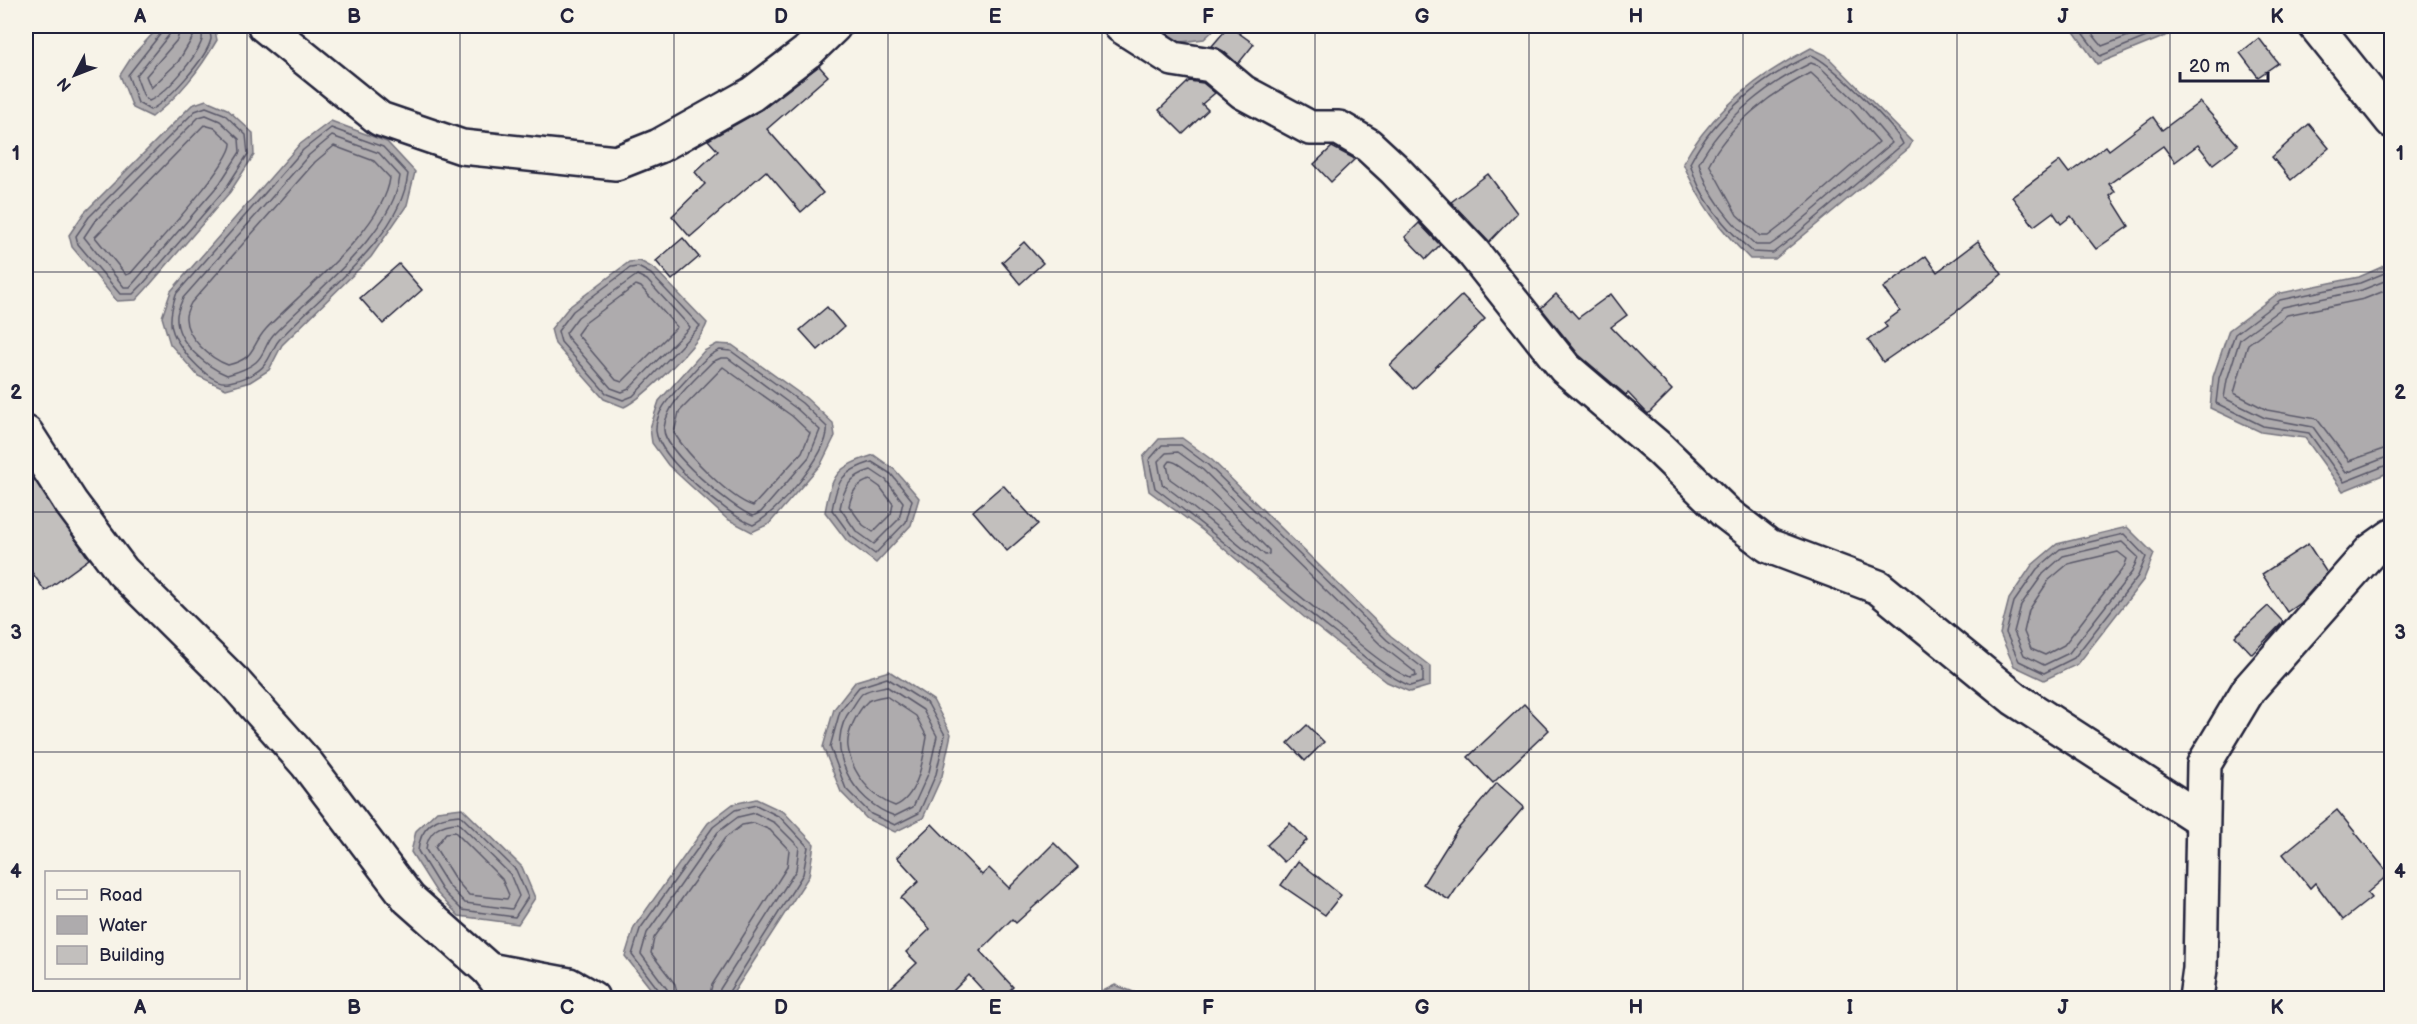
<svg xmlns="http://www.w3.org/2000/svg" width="2417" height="1024" viewBox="0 0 2417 1024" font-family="'Balsamiq Sans',sans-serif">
	<rect width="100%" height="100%" fill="#f7f3e8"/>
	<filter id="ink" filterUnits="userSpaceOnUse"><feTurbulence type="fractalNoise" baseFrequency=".0167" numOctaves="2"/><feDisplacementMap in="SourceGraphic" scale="12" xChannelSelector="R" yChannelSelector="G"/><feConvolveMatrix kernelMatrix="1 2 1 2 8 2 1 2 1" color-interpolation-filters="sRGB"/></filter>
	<g filter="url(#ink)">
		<g fill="#aeabad" stroke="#76747f" stroke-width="1.5">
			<path d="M160,26H214L217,40C199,71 180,95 152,117L133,108L120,75L133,55Z"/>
			<polygon points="1148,26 1218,26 1204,39 1174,43"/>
			<polygon points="2070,26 2183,26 2173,33 2097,64"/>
			<path d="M1811,48L1826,55L1912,142L1909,148L1775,259H1750C1719,228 1700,204 1683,163C1712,111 1758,75 1811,48Z"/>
			<polygon points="206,100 227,109 253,133 254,155 230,192 147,288 136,300 117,301 72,247 69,235 84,213 192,105"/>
			<polygon points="331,121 387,142 415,172 407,205 371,257 282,345 269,370 250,382 226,389 198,376 170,344 162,317 171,291 299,145"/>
			<path d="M640,261L655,269L707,323C701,343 643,398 624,407L604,399L555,344L551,329L569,307L629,262Z"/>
			<polygon points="2391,263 2392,466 2385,474 2343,491 2305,438 2261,432 2210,408 2213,377 2229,330 2277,294 2359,277"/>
			<polygon points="717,344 732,345 806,398 833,423 835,436 821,464 769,524 752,532 727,519 668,465 652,443 650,428 659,401 704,351"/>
			<polygon points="1182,438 1212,460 1391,636 1430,666 1430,686 1410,692 1387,682 1304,617 1202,530 1149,491 1143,457 1159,439"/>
			<path d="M874,455L895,470L919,498L911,525L876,563L847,541L825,512C832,474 836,467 874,455Z"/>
			<polygon points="2127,527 2154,554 2144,579 2078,664 2044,680 2014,666 2000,634 2009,599 2032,565 2057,544"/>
			<polygon points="889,671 933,700 951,734 942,776 923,818 895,832 867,819 841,792 823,747 834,709 856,681"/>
			<polygon points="756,799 784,812 814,844 809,876 730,998 658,998 625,956 634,927 708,823 733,804"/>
			<polygon points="462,808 522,867 535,898 518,924 459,916 437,893 411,852 416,831 437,811"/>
			<polygon points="1115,985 1136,993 1140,998 1089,998"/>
		</g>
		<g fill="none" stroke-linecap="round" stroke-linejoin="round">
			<g stroke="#5a5969" stroke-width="1.5">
				<path d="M164,26L162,32L128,75L138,103L150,110C167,102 207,58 211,39C211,36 209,29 208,26"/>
				<path d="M172,26L169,35L136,76L144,97L149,101C166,94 196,58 202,40C203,35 201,30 201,26"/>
				<polyline points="181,26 177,40 146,76 151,88 178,62 193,37 192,26"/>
				<polyline points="2077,26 2100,56 2173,26"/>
				<polyline points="2086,26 2102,46 2155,26"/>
				<path d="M1811,55C1829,61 1896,127 1903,144L1791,239L1773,253L1753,252C1726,230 1699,197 1690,163C1715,115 1762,78 1811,55Z"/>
				<path d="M1811,63L1819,66L1857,102L1892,143L1787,233L1770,245H1756C1732,225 1707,194 1699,163C1722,120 1767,84 1811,63Z"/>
				<path d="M1811,73L1850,109L1879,142L1781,226L1768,236H1760L1737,215L1709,164C1729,125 1772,92 1811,73Z"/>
				<polygon points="206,107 224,114 246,135 248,154 226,188 143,284 133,294 120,294 78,244 76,236 89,217 195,111"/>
				<polygon points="206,115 220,121 239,139 240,152 220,183 137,279 130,287 124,287 84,237 94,222 199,117"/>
				<path d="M204,125L215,128L231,143C233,162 147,254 131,273L126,275L95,237Z"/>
				<path d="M331,128L383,147L408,174C400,240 321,293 279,340C273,347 271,357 265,364C258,374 241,380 229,382C214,385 197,366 188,356C169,333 167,322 176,294L303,150Z"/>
				<path d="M332,136L379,153L400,176C393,234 312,294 273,335C266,343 264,355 256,362C248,369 238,372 227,375C207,367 175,342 177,316C177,311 181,303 183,298L309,155Z"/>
				<path d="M334,146L374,161L390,178C384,228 300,293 266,329C250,347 256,358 228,365C211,359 185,337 186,317C186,312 189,307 191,303L315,162Z"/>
				<polygon points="638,267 651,274 700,326 633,396 623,400 607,394 561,342 558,331 573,311 630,268"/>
				<polyline points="2392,270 2360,283 2280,300 2235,334 2219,378 2216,403 2263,426 2309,433 2344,482 2392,463"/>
				<polygon points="637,275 647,280 690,327 629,389 622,392 611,388 568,338 566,333 578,317"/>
				<polyline points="2392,278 2362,290 2283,307 2240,339 2227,380 2224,398 2265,418 2313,427 2346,473 2392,455"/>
				<polygon points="636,285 641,287 677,327 622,382 616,380 577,334 585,323"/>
				<polyline points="2392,288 2364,299 2287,315 2248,344 2234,393 2267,410 2317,419 2349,461 2392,446"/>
				<path d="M720,350L731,351L802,403L827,427C831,452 775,515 753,525C728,516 658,457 656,431C655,410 673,394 686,380C696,369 705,356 720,350Z"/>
				<path d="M721,358H728L797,409L820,430L809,457L761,512L753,516C734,510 661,449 664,428C667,402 695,380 712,362Z"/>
				<path d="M723,367L792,416L810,433L802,452L753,506C729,498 688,455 674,433L679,412Z"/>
				<path d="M1162,445H1181L1208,465L1387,640L1423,668V682L1410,686C1382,674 1359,652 1335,633C1274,586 1217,534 1155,488L1149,460Z"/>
				<path d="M1178,452L1203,470L1382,646L1415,672L1416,676L1410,678C1383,666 1360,644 1336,625C1277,579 1222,528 1162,484L1158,461L1166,453Z"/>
				<path d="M1170,461C1186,461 1253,535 1269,550V554L1265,555L1216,512L1170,479L1167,465Z"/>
				<path d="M872,462L891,474L912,500L906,522L875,554L851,536L832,510C837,480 842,471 872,462Z"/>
				<path d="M871,470L886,480L903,502L899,519L874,544L856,531L840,508C844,487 850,476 871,470Z"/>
				<path d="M870,480L880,487L893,504L891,514L873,532L863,525L849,506C852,492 856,484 870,480Z"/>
				<polygon points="2124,534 2146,557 2138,576 2074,658 2044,673 2019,661 2006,633 2014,602 2037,569 2060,549"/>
				<polygon points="2122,542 2138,557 2132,572 2069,653 2044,665 2024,655 2014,632 2021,605 2043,574 2063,556"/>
				<polygon points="2118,552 2127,559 2124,567 2064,645 2045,655 2031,649 2024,632 2029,610 2049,580 2068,564"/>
				<polygon points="887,678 928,704 945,735 936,774 919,813 895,825 871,814 846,789 830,747 840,711 859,687"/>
				<path d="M886,686L923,710L937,736L929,772L913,807L895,816C853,802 821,747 852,708C855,704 859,696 863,693C869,689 879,688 886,686Z"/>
				<path d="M886,696L916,716L927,737C923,760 918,797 895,806C872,798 851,772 848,747C846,733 858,710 868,701C873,698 881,697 886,696Z"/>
				<path d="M460,815L516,870L528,897L515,917L462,910L442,890L418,851C420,826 436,816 460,815Z"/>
				<path d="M458,823L510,874L519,896L512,909L465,903L448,885L426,850C427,832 441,823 458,823Z"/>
				<polygon points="455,832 502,879 509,895 507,899 469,895 455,879 435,847 446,833"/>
				<polyline points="662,998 661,993 632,955 640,929 713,827 735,810 756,805 780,817 808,847 803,874 725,998"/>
				<polyline points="669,998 667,989 641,954 647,933 718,832 738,817 755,813 775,823 799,847 796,870 720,989 718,998"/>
				<polyline points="678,998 675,984 651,953 654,938 725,838 742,825 754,823 770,830 789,850 787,867 712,985 709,998"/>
			</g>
		</g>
		<g fill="#c2bfbd" stroke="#22223b" stroke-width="1.5">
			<polygon points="1229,26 1254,44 1238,64 1223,51 1212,46"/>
			<polygon points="2259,38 2278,63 2258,77 2240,53"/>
			<polygon points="819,66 828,76 767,129 823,193 801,212 766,171 690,237 672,216 705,184 695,172 718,151 708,140 763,109"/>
			<polygon points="1189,81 1203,83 1215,93 1202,104 1208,110 1183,134 1159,110"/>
			<polygon points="2200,102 2238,145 2213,164 2198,145 2175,162 2163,146 2109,184 2115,192 2110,196 2129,226 2096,249 2071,216 2061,224 2053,212 2034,226 2012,197 2060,161 2069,173 2106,146 2109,150 2153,117 2162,130"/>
			<polygon points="2309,124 2329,148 2291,180 2272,157"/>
			<polygon points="1332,147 1355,159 1331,182 1314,164"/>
			<polygon points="1488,174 1517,213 1489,242 1451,202"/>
			<polygon points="1419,223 1440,245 1426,259 1405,237"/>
			<polygon points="683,238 699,257 672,280 656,261"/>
			<polygon points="1978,241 2002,274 1957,311 1883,362 1868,340 1887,327 1884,323 1900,311 1883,288 1926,256 1937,272"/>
			<polygon points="1024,242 1043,263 1020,284 1002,262"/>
			<polygon points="399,264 422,290 383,324 360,298"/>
			<polygon points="1556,294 1578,318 1611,294 1627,315 1611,327 1672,390 1648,414 1628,393 1626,395 1579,355 1541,308"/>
			<polygon points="1462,295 1485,319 1413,389 1390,365"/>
			<polygon points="827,307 844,327 818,350 800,330"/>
			<polygon points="26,467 89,559 45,591 26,564"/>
			<polygon points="1003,485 1038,524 1007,551 973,511"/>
			<polygon points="2308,544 2327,573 2300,603 2287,612 2262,574"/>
			<polygon points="2268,606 2283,622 2252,654 2235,636"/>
			<polygon points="1524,704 1549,730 1493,783 1468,757"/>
			<polygon points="1307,725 1324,742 1305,761 1288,743"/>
			<polygon points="1497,783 1524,807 1466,874 1449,900 1423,884 1457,830"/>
			<polygon points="2337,810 2389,874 2367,893 2371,898 2343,920 2315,883 2310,888 2283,854"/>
			<polygon points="1290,823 1307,840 1284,862 1267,845"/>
			<polygon points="932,824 982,875 989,868 1009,888 1054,843 1078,867 1016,923 1012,919 980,951 1013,987 1001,999 991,999 969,975 945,999 879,999 917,963 906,952 930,929 901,898 919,881 897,857"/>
			<polygon points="1298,861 1341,895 1325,915 1281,885"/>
		</g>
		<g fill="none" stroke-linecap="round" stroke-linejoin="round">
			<defs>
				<g id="minor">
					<polyline points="265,26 380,119 462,147 616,163 659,146 752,94 807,52 834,26"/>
					<polyline points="1121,26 1173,59 1211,65 1243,92 1310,128 1339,128 1368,145 1394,169 1472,251 1565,368 1660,449 1726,513 1769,546 1878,587 2015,699 2202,820"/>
					<polyline points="2316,26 2392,121"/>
					<polyline points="26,433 71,503 122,571 235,683 307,764 409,899 489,970 510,998"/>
					<polyline points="489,970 569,985 592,998"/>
					<polyline points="2196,998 2200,969 2204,764 2249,689 2371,551 2392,536"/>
				</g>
			</defs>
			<use href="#minor" stroke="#22223b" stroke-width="38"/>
			<use href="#minor" stroke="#f7f3e8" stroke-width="33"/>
		</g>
	</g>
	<path fill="none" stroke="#22223b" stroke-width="1.5" stroke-opacity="0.55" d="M247,26V998M460,26V998M674,26V998M888,26V998M1102,26V998M1315,26V998M1529,26V998M1743,26V998M1957,26V998M2170,26V998M26,272H2392M26,512H2392M26,752H2392"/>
	<rect width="2417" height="1024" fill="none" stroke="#f7f3e8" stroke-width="66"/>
	<rect x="45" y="871" width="195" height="108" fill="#f7f3e8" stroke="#a29fa3" stroke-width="1.5"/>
	<rect x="57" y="890" width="30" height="9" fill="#f7f3e8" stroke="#a29fa3" stroke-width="1.5"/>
	<text x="99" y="901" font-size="18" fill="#22223b">Road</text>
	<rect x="57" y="916" width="30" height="18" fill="#aeabad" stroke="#a29fa3" stroke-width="1.5"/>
	<text x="99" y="931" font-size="18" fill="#22223b">Water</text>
	<rect x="57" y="946" width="30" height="18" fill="#c2bfbd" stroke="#a29fa3" stroke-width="1.5"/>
	<text x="99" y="961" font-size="18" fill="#22223b">Building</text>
	<g transform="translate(75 75) rotate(228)" stroke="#f7f3e8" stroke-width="4.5" paint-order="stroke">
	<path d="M0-4.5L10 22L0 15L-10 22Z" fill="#22223b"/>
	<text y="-9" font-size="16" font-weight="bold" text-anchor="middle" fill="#22223b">N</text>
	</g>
	<path d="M2180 72v9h88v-9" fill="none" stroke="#22223b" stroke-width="3"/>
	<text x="2189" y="72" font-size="18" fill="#22223b" stroke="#f7f3e8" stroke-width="4.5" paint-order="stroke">20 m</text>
	<rect x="33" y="33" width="2351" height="958" fill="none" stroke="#22223b" stroke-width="2"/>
	<g font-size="20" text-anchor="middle" font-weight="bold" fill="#22223b">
		<text x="140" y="23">A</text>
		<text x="354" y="23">B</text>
		<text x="567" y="23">C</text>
		<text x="781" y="23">D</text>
		<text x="995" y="23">E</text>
		<text x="1208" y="23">F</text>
		<text x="1422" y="23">G</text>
		<text x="1636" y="23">H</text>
		<text x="1850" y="23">I</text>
		<text x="2063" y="23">J</text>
		<text x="2277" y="23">K</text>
		<text x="16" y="160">1</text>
		<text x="2400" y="160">1</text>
		<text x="16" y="399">2</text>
		<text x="2400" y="399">2</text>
		<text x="16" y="639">3</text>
		<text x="2400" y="639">3</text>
		<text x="16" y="878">4</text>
		<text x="2400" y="878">4</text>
		<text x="140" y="1014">A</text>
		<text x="354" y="1014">B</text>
		<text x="567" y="1014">C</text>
		<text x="781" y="1014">D</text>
		<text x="995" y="1014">E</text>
		<text x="1208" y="1014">F</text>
		<text x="1422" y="1014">G</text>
		<text x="1636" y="1014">H</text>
		<text x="1850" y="1014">I</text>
		<text x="2063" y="1014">J</text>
		<text x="2277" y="1014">K</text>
	</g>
</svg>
